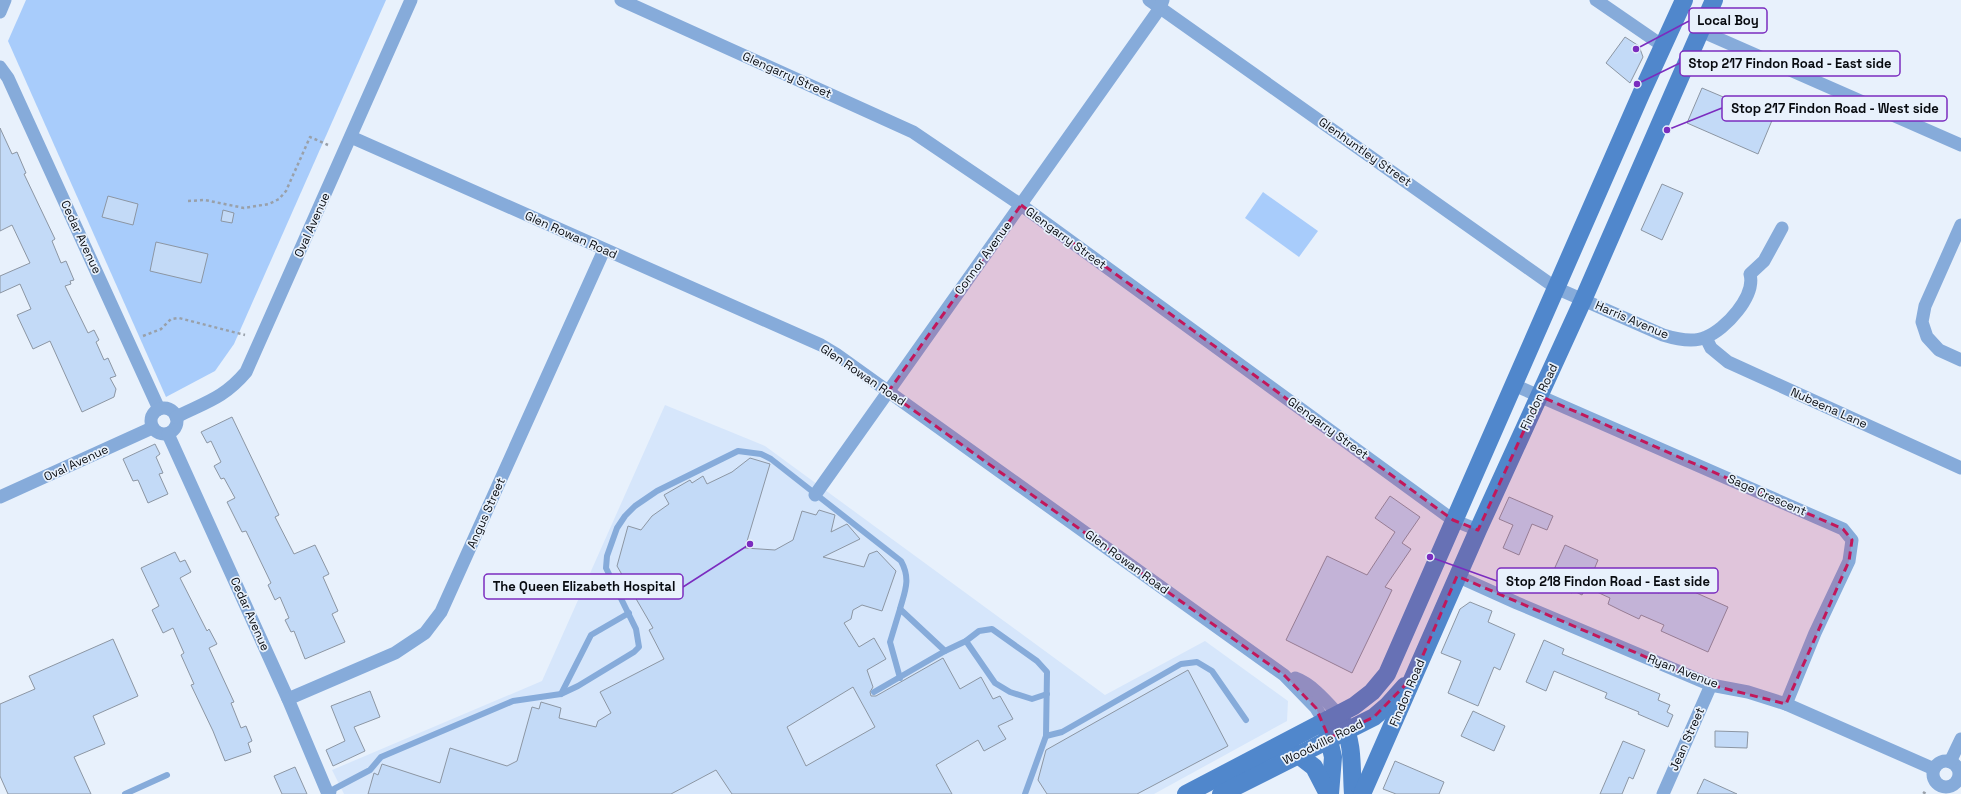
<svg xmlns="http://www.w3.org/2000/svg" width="1961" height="794" viewBox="0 0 1961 794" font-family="'Space Grotesk',sans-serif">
	<rect width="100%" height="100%" fill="#e8f1fc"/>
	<polygon fill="#d6e6fb" points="665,405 765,446 1105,695 1205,641 1288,701 1287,721 1154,794 344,794 332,770 542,681"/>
	<g fill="#a8ccfb">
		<polygon points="26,0 386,0 234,344 215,371 166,397 8,41"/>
		<polygon points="1263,192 1318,231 1299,257 1245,218"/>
	</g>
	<g fill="#c3daf7" stroke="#8c96a3" fill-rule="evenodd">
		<polygon points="1625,37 1639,46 1643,57 1630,83 1606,63"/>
		<polygon points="1702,88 1773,118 1758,154 1687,123"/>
		<polygon points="0,128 12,154 17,152 26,173 24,174 55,239 52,241 61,263 66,261 74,280 70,281 71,284 65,286 88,333 94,330 99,340 96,342 104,360 108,358 116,376 110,378 116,389 114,397 82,412 50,341 33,349 17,315 31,309 20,284 0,293 0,276 30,263 12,225 0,231"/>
		<polygon points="1662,184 1683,193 1662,240 1641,230"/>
		<polygon points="108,196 138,204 133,225 102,217"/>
		<polygon points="223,210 234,213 232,223 221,221"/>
		<polygon points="156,242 208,254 201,283 150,271"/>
		<polygon points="232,417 279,515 275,517 294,554 315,545 329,574 323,577 338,611 332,614 345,642 305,659 294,631 291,632 285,620 289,618 280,597 275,600 268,585 271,583 246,531 242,532 227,502 235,498 224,478 221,479 214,466 221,462 211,441 207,443 201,432"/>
		<polygon points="155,444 160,454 156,457 163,473 159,474 168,494 148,503 138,480 133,481 123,459"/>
		<path d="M750,458L770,464L745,548L775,550L793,540L802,511L816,515L819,510L835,515L831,532L847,524L860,539L823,557L864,567L869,554L877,551L896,571L882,611L862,605L853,610L851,619L844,623L859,647L874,638L886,659L867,670L873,687L870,692L871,696H876L943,658L960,689L981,677L993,699L1000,696L1013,719L998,726L1006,739L984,751L978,740L936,765L952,794H732L716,770L671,794H368L374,773L378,775L382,764L440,783L450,748L507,766L517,761L532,707L539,709L541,702L561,708L559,718L596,727L598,721L611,713L600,692L664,659L649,630L653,628L617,566L628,526L641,530L652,516L669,504L664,495L690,480L692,483L703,476L707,484L732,472ZM853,687L875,727L806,766L787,727Z"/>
		<polygon points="1390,496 1420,517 1402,543 1411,549 1385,587 1392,590 1352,673 1286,640 1327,556 1367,575 1395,532 1375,518"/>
		<polygon points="1509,497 1553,516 1547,530 1532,524 1519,555 1503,548 1513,525 1499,519"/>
		<polygon points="1565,545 1598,560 1593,572 1616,581 1619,574 1659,593 1665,579 1728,607 1708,652 1661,631 1664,625 1641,615 1639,619 1620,610 1608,604 1610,598 1586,587 1582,595 1574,591 1572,593 1548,583"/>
		<polygon points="175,552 180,562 185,560 191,572 180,578 207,631 209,629 217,644 209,648 234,702 231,703 241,728 246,726 252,741 248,743 251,752 225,761 213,731 191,685 194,684 181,655 184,653 173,628 163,633 152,610 159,606 141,568"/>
		<polygon points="1470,602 1492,611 1488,622 1515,634 1500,670 1494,667 1478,706 1448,693 1461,661 1441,653 1460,609"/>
		<polygon points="113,639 138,696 93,716 105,744 74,757 91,794 8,794 0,776 0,704 35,689 29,676"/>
		<polygon points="1544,640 1564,649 1562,654 1660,694 1658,700 1670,705 1667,712 1673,715 1668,727 1638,714 1639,712 1605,698 1607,693 1554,671 1546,691 1526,682"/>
		<polygon points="1188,670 1228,746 1137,794 1047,794 1038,780 1046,750"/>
		<polygon points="370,691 380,717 354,727 365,751 333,766 326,750 345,741 331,706"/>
		<polygon points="1473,711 1505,726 1494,751 1461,736"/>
		<polygon points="1715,731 1748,732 1747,748 1715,747"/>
		<polygon points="1623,741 1645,750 1633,779 1629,777 1622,794 1600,794"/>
		<polygon points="1395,761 1444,782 1439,794 1396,794 1383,789"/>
		<polygon points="295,767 307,794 282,794 274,776"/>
		<polygon points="1704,779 1737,794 1697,794"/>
	</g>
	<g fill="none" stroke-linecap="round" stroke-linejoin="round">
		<g stroke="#99a0a9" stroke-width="2.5" stroke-dasharray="3 3" stroke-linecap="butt">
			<polyline points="188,201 205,200 244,208 269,204 279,199 286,191 310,137 328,145"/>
			<polyline points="143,336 161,329 171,319 179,318 245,335"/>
			<polyline points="1923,792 1926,794"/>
		</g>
		<g stroke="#86abda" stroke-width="6">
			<polyline points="966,641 995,683 1010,692 1032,699 1047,694"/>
			<polyline points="900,678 890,642 900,609 945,651"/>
			<polyline points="874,692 945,651 966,641 979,631 992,629 1037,661 1047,672 1046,736 1025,794"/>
			<polyline points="561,694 591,635 629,613"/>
			<polyline points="1046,736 1062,732 1181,664 1197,662 1212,671 1246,720"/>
			<polyline points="125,794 167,775"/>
			<path d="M333,794L334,789L370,770L381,757L513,701L561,694L578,686L634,652L639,647L636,629L606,568L607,556L617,528L625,516L635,506L657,491L738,451L761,454L771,459L901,561C911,579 905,591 900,609"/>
		</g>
		<g stroke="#86abda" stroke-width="13">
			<polyline points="621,0 913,132 1021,205 1453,520 1478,530"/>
			<path d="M1149,0L1556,288L1663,335C1676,339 1694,343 1706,337C1725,330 1756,296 1750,274L1764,261L1782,228"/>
			<polyline points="1596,0 1663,46"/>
			<polyline points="0,12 5,0"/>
			<polyline points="1701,31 1961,145"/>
			<polyline points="0,67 8,78 159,409"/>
			<polyline points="351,137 821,345 836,354 1284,675 1316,708 1324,721"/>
			<polyline points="1961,225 1925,306 1922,322 1927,337 1939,350 1961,360"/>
			<polyline points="1706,338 1711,348 1728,362 1961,468"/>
			<polyline points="1514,385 1843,529 1852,540 1849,561 1815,633 1786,704"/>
			<circle cx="164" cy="421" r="13"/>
			<path d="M176,417C206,402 224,398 246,372L411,0"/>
			<polyline points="168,434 288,699 328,794"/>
			<polyline points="815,495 1160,8 1163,0"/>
			<polyline points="0,497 152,428"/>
			<polyline points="1457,576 1517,603 1711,685 1748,692 1786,704 1934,769"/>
			<path d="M1295,678C1312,684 1327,702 1338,714"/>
			<polyline points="288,699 395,653 425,633 441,612 604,250"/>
			<circle cx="1946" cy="774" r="13"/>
			<polyline points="1950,762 1961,739"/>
			<polyline points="1663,794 1711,685"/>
		</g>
		<g stroke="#5087cc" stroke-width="18">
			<path d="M1342,721C1354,744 1351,768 1353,794"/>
			<polyline points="1326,727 1333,757 1330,794"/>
			<polyline points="1297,754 1314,767 1328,794"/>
			<polyline points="1186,794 1354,706 1372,692 1387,674 1641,94 1684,0"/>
			<polyline points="1221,794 1374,717 1388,705 1405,686"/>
			<polyline points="1362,794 1478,530 1583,300 1714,0"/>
		</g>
	</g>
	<path fill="#c2185b" fill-opacity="0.2" stroke="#c2185b" stroke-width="3" stroke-dasharray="8 5" stroke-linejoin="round" d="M1021,205L1453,520L1478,530L1540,396L1843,529L1852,540L1849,561L1786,704L1711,685L1457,576L1414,676L1374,717L1329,738L1316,708L1284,675L888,392Z"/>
	<g text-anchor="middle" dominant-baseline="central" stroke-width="3.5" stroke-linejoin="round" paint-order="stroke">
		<g font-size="12" fill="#080b10" stroke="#e8f1fc">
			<text transform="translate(787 75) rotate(24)">Glengarry Street</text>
			<text transform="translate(1365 152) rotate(35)">Glenhuntley Street</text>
			<text transform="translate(312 225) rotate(-66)">Oval Avenue</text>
			<text transform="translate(571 235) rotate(24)">Glen Rowan Road</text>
			<text transform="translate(81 237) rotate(65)">Cedar Avenue</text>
			<text transform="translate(1066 238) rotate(36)">Glengarry Street</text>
			<text transform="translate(983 258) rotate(-54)">Connor Avenue</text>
			<text transform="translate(1632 320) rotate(23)">Harris Avenue</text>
			<text transform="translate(863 375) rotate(34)">Glen Rowan Road</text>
			<text transform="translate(1539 397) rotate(-65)">Findon Road</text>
			<text transform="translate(1829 408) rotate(24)">Nubeena Lane</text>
			<text transform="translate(1328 428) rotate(36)">Glengarry Street</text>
			<text transform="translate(76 463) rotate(-25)">Oval Avenue</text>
			<text transform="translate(1767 495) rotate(24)">Sage Crescent</text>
			<text transform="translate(486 513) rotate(-66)">Angus Street</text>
			<text transform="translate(1127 562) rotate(36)">Glen Rowan Road</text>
			<text transform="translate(250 614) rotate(66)">Cedar Avenue</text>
			<text transform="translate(1683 671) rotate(21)">Ryan Avenue</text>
			<text transform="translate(1407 693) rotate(-67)">Findon Road</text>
			<text transform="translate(1687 739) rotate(-66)">Jean Street</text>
			<text transform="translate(1323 742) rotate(-26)">Woodville Road</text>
		</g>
	</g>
	<path fill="none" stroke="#7b2cbf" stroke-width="1.5" d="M1636 49L1689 21M1637 84L1680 63M1667 130L1722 108M1430 557L1497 581M750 544L683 587"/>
	<g fill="#7b2cbf" stroke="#e8f1fc" stroke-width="1.5">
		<circle cx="1636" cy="49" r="4"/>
		<circle cx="1637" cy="84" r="4"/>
		<circle cx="1667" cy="130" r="4"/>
		<circle cx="1430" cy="557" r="4"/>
		<circle cx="750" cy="544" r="4"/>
	</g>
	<g fill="#e8f1fc" stroke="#7b2cbf" stroke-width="1.5">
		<rect x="1689" y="8" width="78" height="25" rx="4"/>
		<rect x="1680" y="51" width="220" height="25" rx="4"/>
		<rect x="1722" y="96" width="225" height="25" rx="4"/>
		<rect x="1497" y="568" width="221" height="25" rx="4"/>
		<rect x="484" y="574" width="199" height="25" rx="4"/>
	</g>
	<g font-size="13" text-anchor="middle" font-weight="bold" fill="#080b10">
		<text x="1728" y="25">Local Boy</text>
		<text x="1790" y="68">Stop 217 Findon Road - East side</text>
		<text x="1835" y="113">Stop 217 Findon Road - West side</text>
		<text x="1608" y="586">Stop 218 Findon Road - East side</text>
		<text x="584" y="591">The Queen Elizabeth Hospital</text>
	</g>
</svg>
